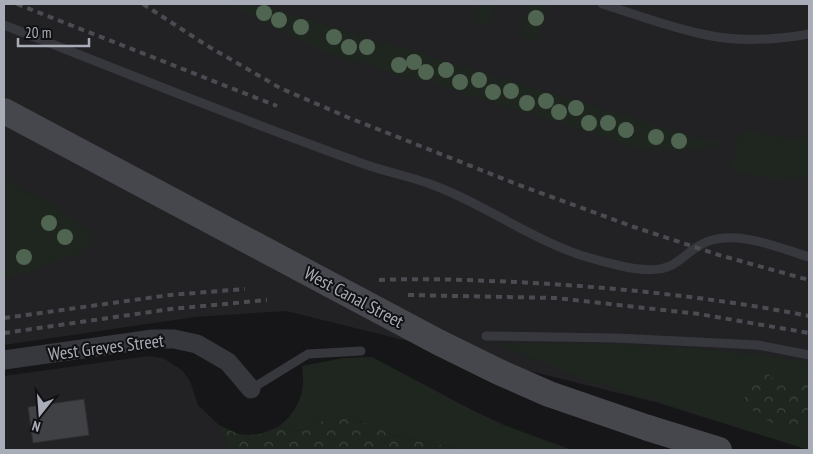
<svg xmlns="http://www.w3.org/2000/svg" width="813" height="454" viewBox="0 0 813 454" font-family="'PT Sans Narrow',sans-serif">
	<defs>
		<pattern id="forest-crowns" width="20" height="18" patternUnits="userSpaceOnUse" patternTransform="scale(1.25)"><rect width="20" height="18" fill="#1e261f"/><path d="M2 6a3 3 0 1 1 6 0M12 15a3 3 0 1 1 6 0" fill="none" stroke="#3c433d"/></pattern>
	</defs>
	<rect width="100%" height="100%" fill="#161618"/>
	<g fill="#222225">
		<polygon points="4,4 809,4 809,450 655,402 286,311 195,317 4,345"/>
		<polygon points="148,356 163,358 182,370 190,381 198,405 219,425 229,450 4,450 4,376"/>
	</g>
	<g fill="#1e261f">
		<polygon points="226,4 256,4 712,142 714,139 722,141 721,144 685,150 655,150 635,147 420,79 419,81 322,51"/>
		<polygon points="476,4 496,4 490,21 487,25 474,22 471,19"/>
		<polygon points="530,4 549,4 539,36 535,40 523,37 521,33"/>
		<path d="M750,131L788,139L809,137V177L772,180L731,169L737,150L734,149C737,140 739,131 750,131Z"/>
		<path d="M4,175L21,190L56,207L89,232C91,241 88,247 81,253L12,277H4Z"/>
		<path d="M526,343C621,343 716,347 809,362V379L785,385L777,382L804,430L809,427V450L586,379L557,369L501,344Z"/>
		<path d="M372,357L472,410L504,425L572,450H466L391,435L360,421L330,418L299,431L278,427C299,410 306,392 302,366L343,358Z"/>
	</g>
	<g fill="url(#forest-crowns)">
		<path d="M768,374C784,388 790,384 809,379V427L795,432L779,427L755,413L746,403L743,389L756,376Z"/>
		<polygon points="343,416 374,426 391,435 466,450 229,450 219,425 238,434 249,435 260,434 278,427 299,431 330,418"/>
	</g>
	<polygon fill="#404145" stroke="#303034" points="84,399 89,435 33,443 28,407"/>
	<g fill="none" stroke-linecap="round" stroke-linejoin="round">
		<g stroke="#37383d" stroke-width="9">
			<path d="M602,4C635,14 668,27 702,34C736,42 775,40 809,34"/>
			<path d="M4,25C124,72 243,121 364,164C386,172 409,176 430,184C478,201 520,232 567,250C583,257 600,261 617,265C633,269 657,273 672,265C686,257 696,244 712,240C744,232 779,248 809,257"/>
			<polyline points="486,336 616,338 758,345 809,355"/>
			<polyline points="251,389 308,354 361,351"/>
		</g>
		<polyline stroke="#37383d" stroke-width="19" points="4,360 153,339 174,339 197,344 228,362 251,389"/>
		<polyline stroke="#45474d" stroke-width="26" points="648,428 719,450"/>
		<g stroke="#4a4c52" stroke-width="4" stroke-dasharray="6 5" stroke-linecap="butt">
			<polyline points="17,4 277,106"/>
			<polyline points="143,4 206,45 280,88 347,117 519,185 634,227 719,255 809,280"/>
			<path d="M379,280C424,278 470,280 515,282C614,287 712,297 809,316"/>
			<polyline points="408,295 556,298 699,314 809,333"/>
			<polyline points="4,318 170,295 245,289"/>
			<polyline points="4,333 171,309 267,300"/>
		</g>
		<polyline stroke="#45474d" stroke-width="26" points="4,111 438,342 499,372 549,394 648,428"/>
	</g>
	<g fill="#506452">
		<circle cx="264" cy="13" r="8"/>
		<circle cx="536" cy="18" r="8"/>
		<circle cx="279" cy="20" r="8"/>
		<circle cx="301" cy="27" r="8"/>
		<circle cx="334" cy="37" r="8"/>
		<circle cx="349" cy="47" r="8"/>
		<circle cx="367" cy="47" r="8"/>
		<circle cx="414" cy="62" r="8"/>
		<circle cx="399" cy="65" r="8"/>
		<circle cx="446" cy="70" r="8"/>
		<circle cx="426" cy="72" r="8"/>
		<circle cx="479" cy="80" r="8"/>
		<circle cx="460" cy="82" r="8"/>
		<circle cx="511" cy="91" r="8"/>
		<circle cx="493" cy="92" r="8"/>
		<circle cx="546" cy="101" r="8"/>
		<circle cx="527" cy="103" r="8"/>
		<circle cx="576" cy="108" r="8"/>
		<circle cx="559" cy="112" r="8"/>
		<circle cx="589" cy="123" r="8"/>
		<circle cx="608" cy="123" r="8"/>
		<circle cx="626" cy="130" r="8"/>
		<circle cx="656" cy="137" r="8"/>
		<circle cx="679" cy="141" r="8"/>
		<circle cx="49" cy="223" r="8"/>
		<circle cx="65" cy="237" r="8"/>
		<circle cx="24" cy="257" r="8"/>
	</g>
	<g text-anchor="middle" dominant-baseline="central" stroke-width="4" stroke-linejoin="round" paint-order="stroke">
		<g font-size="18" fill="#a8adb8" stroke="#111113">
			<text transform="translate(354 297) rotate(28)">West Canal Street</text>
			<text transform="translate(106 347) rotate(-7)">West Greves Street</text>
		</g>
	</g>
	<rect width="813" height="454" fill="none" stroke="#a8adb8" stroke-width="10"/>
	<g transform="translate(40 414) rotate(197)" stroke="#111113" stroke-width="4" paint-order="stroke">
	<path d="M0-4L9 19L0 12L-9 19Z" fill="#a8adb8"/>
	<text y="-8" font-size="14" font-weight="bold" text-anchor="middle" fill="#a8adb8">N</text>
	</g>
	<path d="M18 38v8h71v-8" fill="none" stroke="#a8adb8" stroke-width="2.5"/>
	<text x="25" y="38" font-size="15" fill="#a8adb8" stroke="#111113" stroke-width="4" paint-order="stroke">20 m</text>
</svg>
